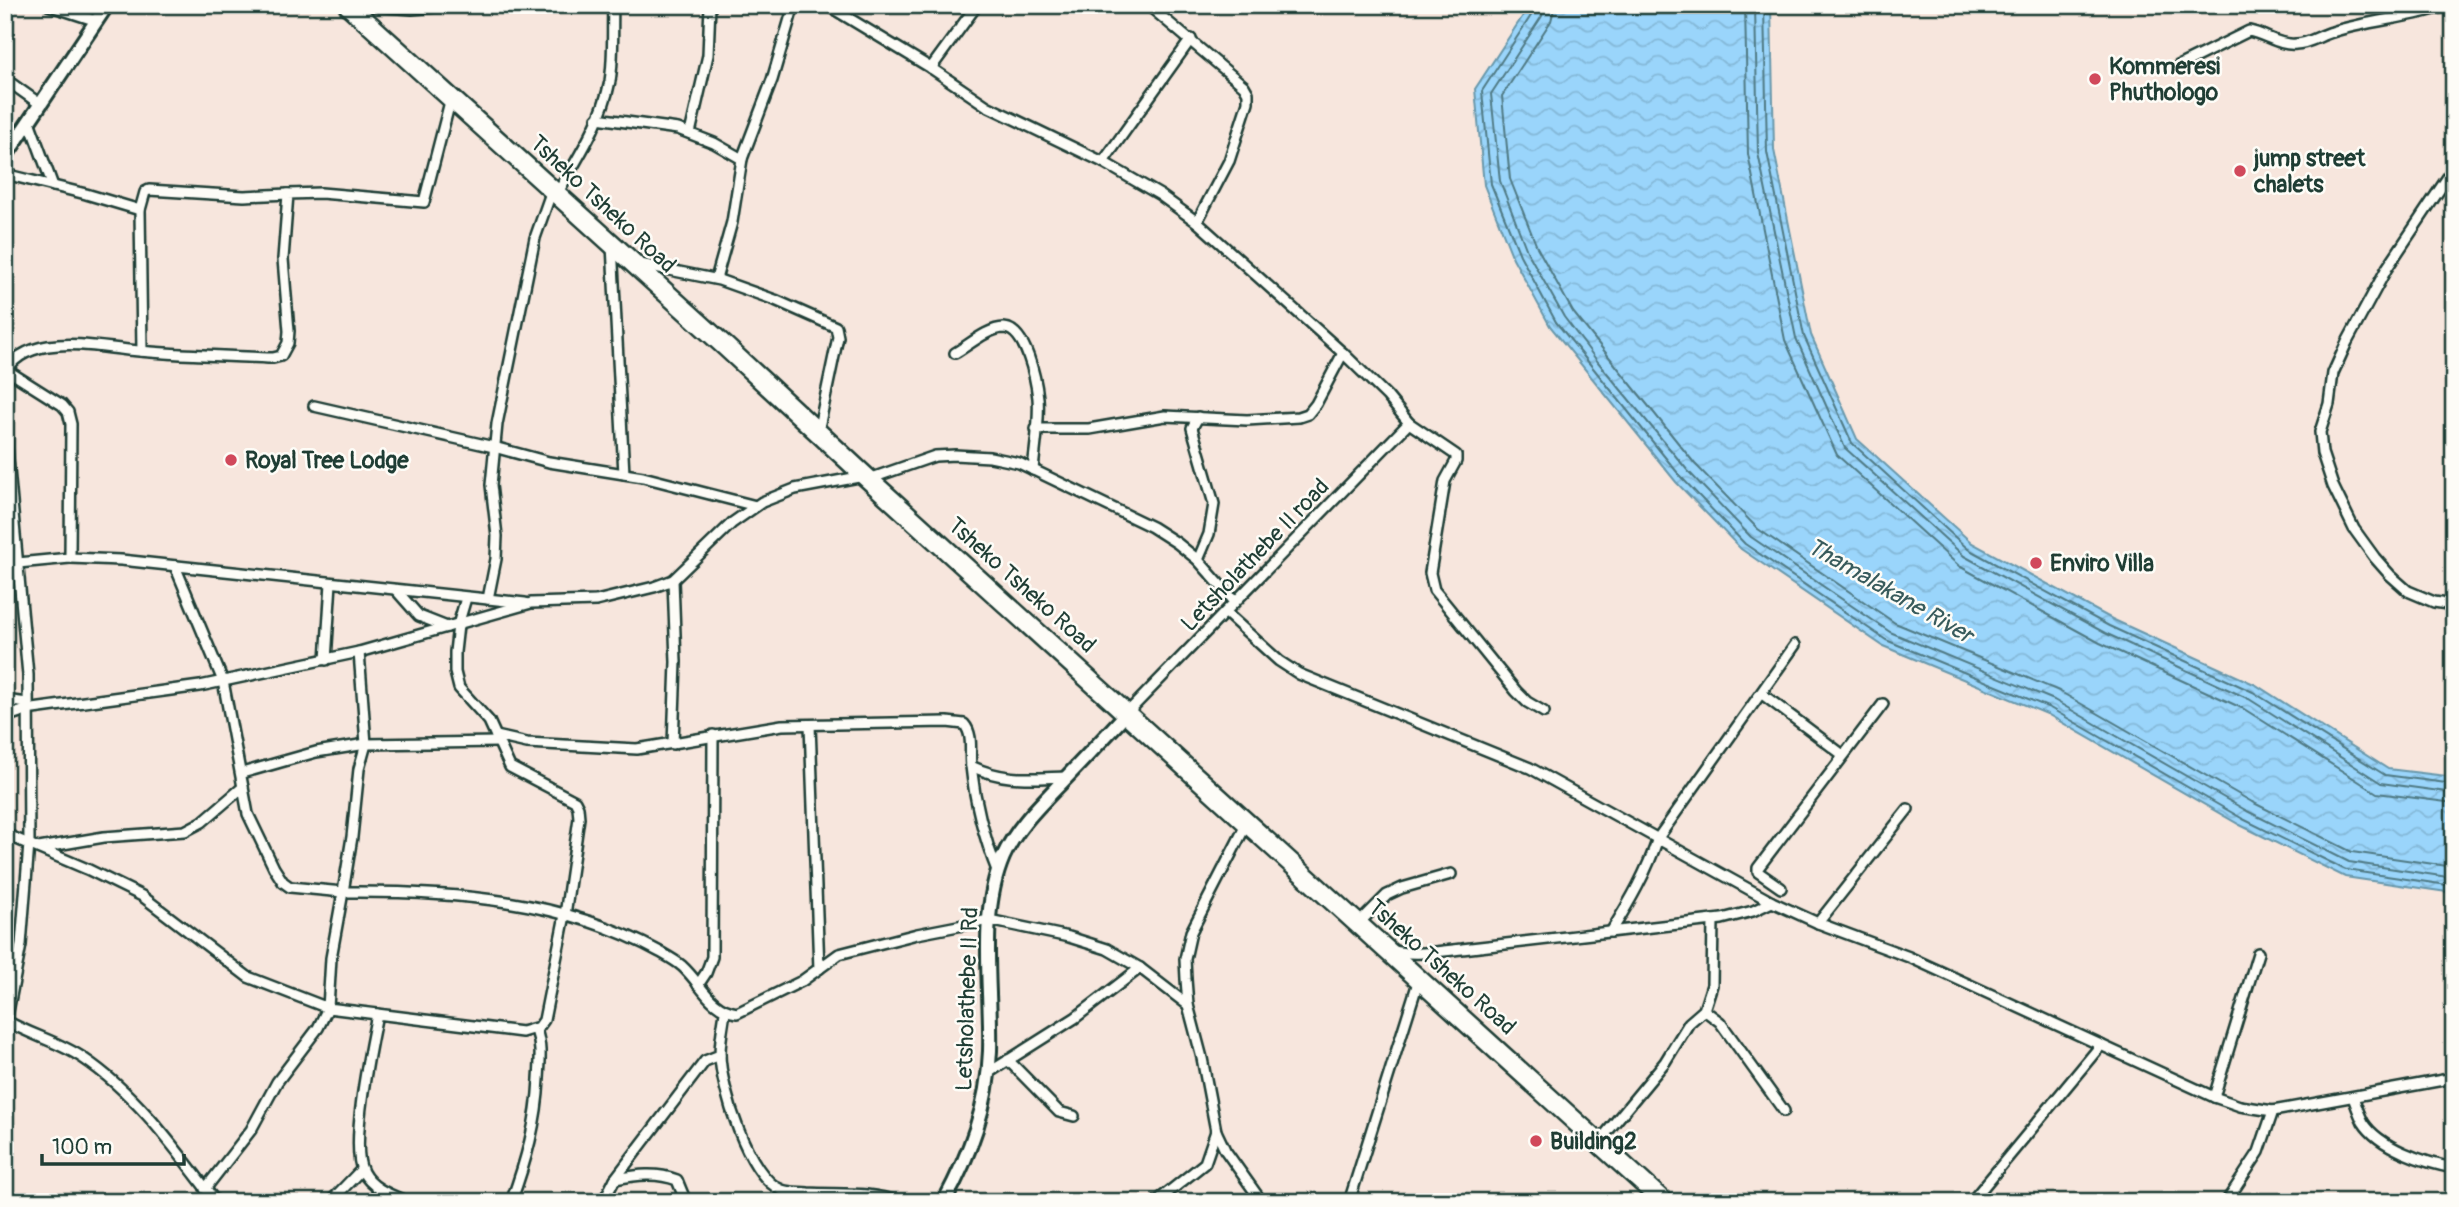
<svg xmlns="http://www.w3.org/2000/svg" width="2459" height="1207" viewBox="0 0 2459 1207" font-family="Pangolin,sans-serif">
	<defs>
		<pattern id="water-waves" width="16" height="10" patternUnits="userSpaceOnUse" patternTransform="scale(1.75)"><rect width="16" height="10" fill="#9ad5fb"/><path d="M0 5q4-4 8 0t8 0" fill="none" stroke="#84b8d8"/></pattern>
	</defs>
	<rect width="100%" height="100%" fill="#f7e6dd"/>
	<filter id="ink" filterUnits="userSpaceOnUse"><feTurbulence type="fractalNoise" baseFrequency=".0143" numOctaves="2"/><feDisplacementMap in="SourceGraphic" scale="14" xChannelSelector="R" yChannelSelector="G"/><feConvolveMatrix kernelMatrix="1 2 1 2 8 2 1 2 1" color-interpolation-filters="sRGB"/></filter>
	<g filter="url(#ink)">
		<polygon fill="url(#water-waves)" stroke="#6998ab" stroke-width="2" points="1530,5 1771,5 1774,150 1811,335 1857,439 1972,543 2112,619 2256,685 2388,769 2454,777 2454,893 2345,877 2240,825 2047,714 1883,646 1741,549 1676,482 1550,326 1513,258 1484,185 1475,89"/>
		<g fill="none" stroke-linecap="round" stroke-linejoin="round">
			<g stroke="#507a84" stroke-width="2">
				<polyline points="1535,5 1534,11 1482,91 1491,184 1520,255 1556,322 1681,477 1745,544 1886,640 2050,708 2243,819 2346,870 2454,886"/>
				<polyline points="1544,5 1542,16 1491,94 1500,181 1527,251 1564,317 1598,362 1688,471 1751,537 1890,632 2054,700 2247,811 2349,862 2454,878"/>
				<polyline points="1555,5 1551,21 1502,96 1510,179 1537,247 1573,312 1695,464 1758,529 1895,623 2059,691 2252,802 2352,852 2454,867"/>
				<polyline points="1745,5 1748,154 1785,340 1837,455 1959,566 2100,643 2244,709 2377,793 2454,803"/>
				<polyline points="1755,5 1758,153 1796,338 1845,448 1964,556 2105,633 2249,699 2381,783 2454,793"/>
				<polyline points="1764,5 1767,152 1804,336 1852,443 1968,549 2109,626 2253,692 2385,775 2454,784"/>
			</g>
			<defs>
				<g id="street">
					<polyline points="48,5 97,21"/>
					<polyline points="364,5 412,9 457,5"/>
					<polyline points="827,5 931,68 987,106 1103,162 1160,195 1197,222 1343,353 1387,396 1409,423 1456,455 1456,461 1445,481 1430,573 1434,590 1439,596 1516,691 1527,702 1544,712"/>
					<polyline points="1148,5 1244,86 1248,93 1248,102 1229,161 1197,222"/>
					<path d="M2178,66L2249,31C2265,34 2280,46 2296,44C2308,44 2321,35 2332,32C2370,20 2411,18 2449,5"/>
					<polyline points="931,68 977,5"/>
					<polyline points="5,79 40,104"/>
					<polyline points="597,118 678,129 714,143 742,159 732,222 716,279"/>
					<polyline points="29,121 53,186"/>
					<polyline points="690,133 708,55 710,5"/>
					<polyline points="742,159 772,80 794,5"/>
					<polyline points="1103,162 1191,39"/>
					<polyline points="2454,168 2387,268 2347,342 2333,373 2329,404 2320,432 2322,453 2333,486 2354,529 2375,558 2390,575 2408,591 2434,602 2454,605"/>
					<polyline points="5,174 86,194 140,210"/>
					<path d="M557,194C577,159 602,122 610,81C614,57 612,30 613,5"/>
					<polyline points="612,245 624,474"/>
					<polyline points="640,264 719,280 775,300 836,327 838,337 818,432"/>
					<polyline points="142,351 140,210 145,192 149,190 244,196 288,194"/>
					<path d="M955,353C969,345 988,328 1004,328C1026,329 1036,380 1038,398C1040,421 1035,447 1033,470"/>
					<polyline points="5,369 62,405 68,412 71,424 70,558 121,560 525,603"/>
					<path d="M5,379C7,358 30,349 48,346C78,341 110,349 139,351C183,355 228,356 273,358L281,356L288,343L289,331L283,259L288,194L321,193L424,202L451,98"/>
					<polyline points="5,390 7,448 28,675 29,844 21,945 5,1027"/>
					<polyline points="314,406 494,447 549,462 643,477 756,506"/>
					<polyline points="1198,417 1192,428 1214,504 1209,534 1198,560"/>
					<polyline points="1036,429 1089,429 1165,416 1247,420 1299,417 1308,414 1316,404 1343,353"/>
					<polyline points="869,479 935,456 955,455 990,457 1019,463 1152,527 1177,543 1198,560 1235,602"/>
					<polyline points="18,563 70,558"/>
					<polyline points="175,566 223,681 248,814 274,868 283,882 290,887 343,892 352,837 359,769 366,744 359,652"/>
					<polyline points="396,590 419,616 447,627"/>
					<polyline points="488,599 496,559 497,536 491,485 497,424 535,238 552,190"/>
					<polyline points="1226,613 1279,661 1299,674 1530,768 1772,902 1818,923 1909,957 2214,1097 2240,1106 2273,1111 2454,1078"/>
					<polyline points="326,660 331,583"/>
					<polyline points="1762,694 1843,755"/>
					<polyline points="5,700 27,703"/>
					<polyline points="1127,713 1409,423"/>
					<polyline points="5,717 26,710 200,686 359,652 531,603 596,601 654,587 673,580 732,523 762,502 795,489 864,476"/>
					<polyline points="810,725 819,969"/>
					<path d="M496,736L527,743L637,749L782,725L947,722L964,724C974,735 969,753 971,766C975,804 984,838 998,873"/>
					<polyline points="673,744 676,662 673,580"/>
					<path d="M971,766C1005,782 1031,778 1067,777"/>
					<polyline points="242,773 316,752 366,744 498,742"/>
					<polyline points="1247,823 1191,932 1185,959 1186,979 1188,1005 1202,1058 1216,1131 1225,1150 1262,1202"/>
					<polyline points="5,834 87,869 142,896 248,977 328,1008 318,1028 277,1082 251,1130 205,1189"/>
					<polyline points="39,848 104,837 185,831 202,822 243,787"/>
					<polyline points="1781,888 1758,872 1758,868 1883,704"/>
					<polyline points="1818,923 1908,809"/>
					<polyline points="1358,924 1387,895 1402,888 1451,874"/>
					<path d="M1611,932C1630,901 1647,872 1658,838L1795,645"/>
					<path d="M1391,950C1413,957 1439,951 1462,949L1722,919L1753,911L1772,902"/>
					<polyline points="698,985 706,973 712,957 713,735"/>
					<polyline points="1704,1010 1720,1022 1784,1111"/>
					<path d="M725,1012C723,1025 720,1040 720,1054C720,1086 749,1179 782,1190C790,1193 800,1192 808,1193C839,1195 869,1191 898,1202"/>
					<path d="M377,1014L328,1008L331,958L343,892C450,891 564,899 660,952C667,956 676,961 682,966C702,984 709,1009 737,1013L802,981L839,954L917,934L989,920L1069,937L1107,949L1140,968L1188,1005"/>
					<path d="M5,1020C30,1035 60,1042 83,1058C137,1094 177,1151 216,1202"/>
					<polyline points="1008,1060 1059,1112 1074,1116"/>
					<polyline points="988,1073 1075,1018 1140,968"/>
					<polyline points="2214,1097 2258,953"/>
					<path d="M2353,1097C2356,1105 2359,1114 2363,1122C2379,1148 2426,1163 2454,1168"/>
					<polyline points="1598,1143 1665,1062 1689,1023 1704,1010 1712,985 1713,920"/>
					<path d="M615,1179C637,1175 656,1172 677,1180L686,1202"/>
					<polyline points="330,1202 361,1170"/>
					<path d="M408,1202C391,1195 372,1189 363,1172C349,1147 371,1044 377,1014L522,1032L539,1027L544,1020L565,915L579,818L578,807L575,801L510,767L489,721L459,688L455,672V652L458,625L466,598"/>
					<path d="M511,1202C526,1161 537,1122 539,1079C540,1061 542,1046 536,1030"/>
					<polyline points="603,1202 615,1179 705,1061 720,1055"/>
					<polyline points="1156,1202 1205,1163 1216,1131"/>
					<polyline points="1349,1202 1419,979"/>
					<polyline points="1971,1202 2101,1045"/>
					<polyline points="2226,1202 2259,1152 2273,1111"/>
				</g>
				<g id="secondary">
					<polyline points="5,157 107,5"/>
					<path d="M944,1202C970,1154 988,1106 990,1051C992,989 978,915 1003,857C1016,828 1040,805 1062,782C1084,759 1106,736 1127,713"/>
				</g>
				<polyline id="highway" points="348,5 727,348 865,476 1664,1202"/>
			</defs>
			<use href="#street" stroke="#1f3d34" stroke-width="14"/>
			<use href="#secondary" stroke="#1f3d34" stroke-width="18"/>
			<use href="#highway" stroke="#1f3d34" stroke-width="23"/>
			<use href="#street" stroke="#fdfcf7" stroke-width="9"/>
			<use href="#secondary" stroke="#fdfcf7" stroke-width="12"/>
			<use href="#highway" stroke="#fdfcf7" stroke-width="18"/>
		</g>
	</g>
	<g fill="#d1495b" stroke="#fdfcf7" stroke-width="2.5">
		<circle cx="2095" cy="79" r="7"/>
		<circle cx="2240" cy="171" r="7"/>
		<circle cx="231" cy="460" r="7"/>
		<circle cx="2036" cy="563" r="7"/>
		<circle cx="1536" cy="1141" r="7"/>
	</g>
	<g text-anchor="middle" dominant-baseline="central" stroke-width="5" stroke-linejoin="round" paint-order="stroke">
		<g font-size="23" font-weight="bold" fill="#1f3d34" stroke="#fdfcf7" text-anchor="start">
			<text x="2109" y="66">Kommeresi<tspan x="2109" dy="26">Phuthologo</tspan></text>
			<text x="2254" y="158">jump street<tspan x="2254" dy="26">chalets</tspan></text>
			<text x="245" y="460">Royal Tree Lodge</text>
			<text x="2050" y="563">Enviro Villa</text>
			<text x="1550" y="1141">Building2</text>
		</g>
		<g font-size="23" fill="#1f3d34" stroke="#fdfcf7">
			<text transform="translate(603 204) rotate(43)">Tsheko Tsheko Road</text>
			<text transform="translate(1255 555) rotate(-46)">Letsholathebe II road</text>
			<text transform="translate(1022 585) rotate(42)">Tsheko Tsheko Road</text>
			<text transform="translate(1442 967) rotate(42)">Tsheko Tsheko Road</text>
			<text transform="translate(967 999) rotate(-88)">Letsholathebe II Rd</text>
		</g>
		<g font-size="24" font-style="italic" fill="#385b5c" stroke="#fdfcf7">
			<text transform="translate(1890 591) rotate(30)">Thamalakane River</text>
		</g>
	</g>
	<rect width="2459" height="1207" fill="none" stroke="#fdfcf7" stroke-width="28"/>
	<rect x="14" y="14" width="2431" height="1179" fill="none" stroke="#1f3d34" stroke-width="2.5" filter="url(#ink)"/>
	<path d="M42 1154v10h142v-10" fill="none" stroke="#1f3d34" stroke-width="3.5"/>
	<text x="52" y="1154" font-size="21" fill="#1f3d34" stroke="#fdfcf7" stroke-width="5" paint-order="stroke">100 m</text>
</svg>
